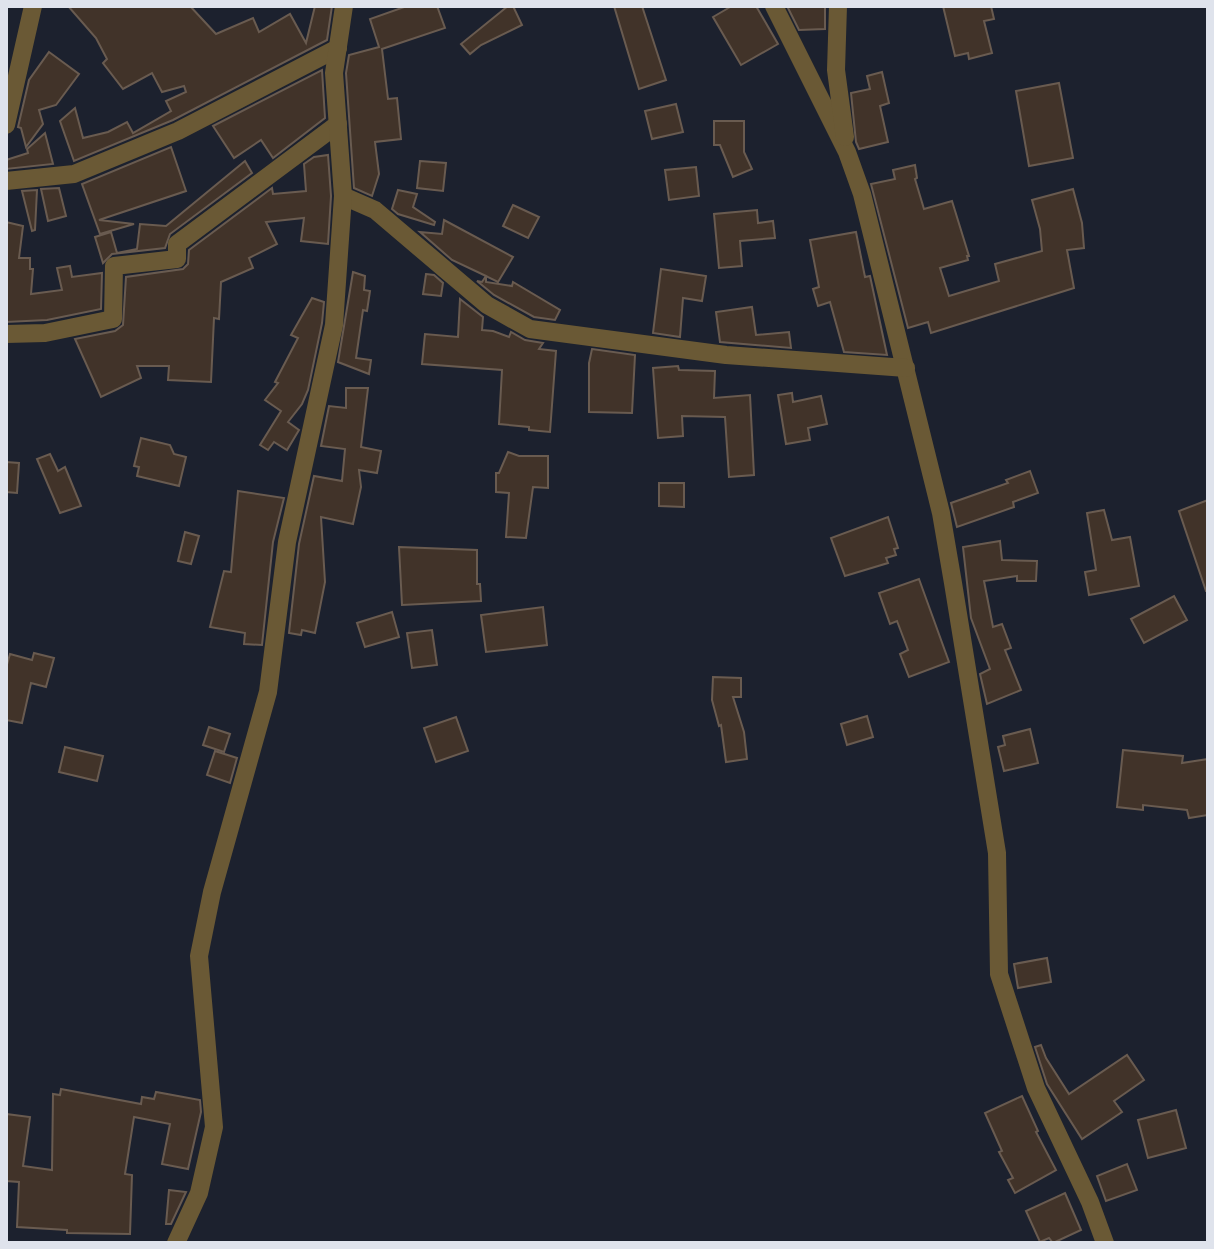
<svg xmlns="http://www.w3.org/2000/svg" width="1214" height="1249" viewBox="0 0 1214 1249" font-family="'Noto Sans',sans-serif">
	<rect width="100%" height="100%" fill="#1c212e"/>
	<g fill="#413329" stroke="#695b50" stroke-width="2">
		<polygon points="68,6 190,6 216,34 253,18 259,32 290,14 306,43 315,6 332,6 327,40 173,120 74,161 60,121 75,108 83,138 108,132 127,122 133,133 171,111 166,101 186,92 184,86 162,92 152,73 123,89 103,63 107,59 96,38"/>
		<polygon points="407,6 437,6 445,28 382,49 388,99 397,98 401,139 375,142 379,174 372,196 354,188 346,73 349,55 379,47 370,19"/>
		<polygon points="508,6 513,6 522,25 481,45 470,54 461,44"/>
		<polygon points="614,6 642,6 666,80 639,89"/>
		<polygon points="732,6 756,6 778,44 741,65 713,17"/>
		<polygon points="787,6 825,6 825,29 799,30"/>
		<polygon points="943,6 991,6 994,19 984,21 992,53 969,59 968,53 955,56"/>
		<polygon points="49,52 79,74 56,105 39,110 43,124 26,147 21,128 18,127 29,80"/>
		<polygon points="322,70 325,118 273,158 261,140 234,158 213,126"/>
		<polygon points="882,72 889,103 880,106 888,142 859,149 856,142 851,93 870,89 867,76"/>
		<polygon points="1059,83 1073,158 1029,166 1016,91"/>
		<polygon points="676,104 683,132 652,139 645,111"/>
		<polygon points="714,121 744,121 744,152 752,169 733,177 720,145 714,145"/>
		<polygon points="45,133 53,164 6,169 6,160 28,153 27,149"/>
		<polygon points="171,147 186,191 99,220 134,224 100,234 82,184"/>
		<polygon points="328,155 331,196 328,244 301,241 304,218 266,222 277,244 249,258 253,268 221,282 219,319 214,318 211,382 168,380 169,366 137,366 141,378 101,397 75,339 115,331 123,325 126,277 183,269 188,264 189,250 272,188 273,194 306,191 304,164 314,157"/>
		<polygon points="245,161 252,173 170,234 165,248 112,254 103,263 95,237 111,232 117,253 137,249 140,224 166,226"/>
		<polygon points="420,161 446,163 443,191 417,188"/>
		<polygon points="915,165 917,178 915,179 924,209 952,201 969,256 967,256 968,260 940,268 949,296 999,281 995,264 1042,251 1040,229 1032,200 1073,189 1082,223 1084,248 1067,250 1074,288 931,333 928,322 908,328 871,184 895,179 893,170"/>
		<polygon points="696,167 699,196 669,200 665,170"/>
		<polygon points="59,188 66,216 48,221 41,189"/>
		<polygon points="37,190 35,230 32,231 22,191"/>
		<polygon points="398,190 417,194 413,207 435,222 434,225 398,214 392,209"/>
		<polygon points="513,205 539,217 528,238 503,226"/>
		<polygon points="757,210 758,223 773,221 775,238 740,241 742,266 719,268 714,214"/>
		<polygon points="444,220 513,257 498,282 486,276 486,282 512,286 513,282 560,310 555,320 534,317 494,295 477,281 482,282 486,276 452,260 420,232 442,234"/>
		<polygon points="6,222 23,226 19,258 30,258 30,269 33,269 31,294 62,290 57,268 70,266 72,277 102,273 101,309 47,320 6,322"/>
		<polygon points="856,232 865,277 870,276 887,355 844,352 830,302 818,306 813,289 819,287 810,240"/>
		<polygon points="661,269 706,276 702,301 683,298 680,337 653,333"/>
		<polygon points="353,272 365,276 364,290 370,291 367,311 363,310 356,358 371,360 369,374 338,362"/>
		<polygon points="426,274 434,275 443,283 441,296 423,294"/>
		<polygon points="312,298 324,302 322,323 308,390 302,404 288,422 299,430 287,450 274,442 268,450 260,445 281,411 265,400 278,383 275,382 298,338 291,335"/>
		<polygon points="460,299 483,317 482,330 493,331 509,337 511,332 525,340 543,343 539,349 556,351 550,432 529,430 529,427 499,424 502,370 422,364 425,334 458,337"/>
		<polygon points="752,307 756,335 789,332 791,348 720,342 716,312"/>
		<polygon points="592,349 635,355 632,413 589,412 589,363"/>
		<polygon points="678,366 679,370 715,371 714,398 750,395 754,475 729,477 725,417 682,416 683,436 658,438 653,368"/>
		<polygon points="346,388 368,388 361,447 381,451 377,473 359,470 361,487 353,524 321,517 325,582 315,633 302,630 301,635 289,633 299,544 314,476 342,481 345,449 321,446 329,406 346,408"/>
		<polygon points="792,393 793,402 821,396 827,424 808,428 810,440 786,444 778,395"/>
		<polygon points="141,438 170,445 174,454 186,457 179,486 137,476 139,467 134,466"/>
		<polygon points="508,452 519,456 548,456 548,488 533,487 526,538 506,537 509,493 496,492 496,473 499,473"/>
		<polygon points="50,454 58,471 65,467 81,506 60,513 37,459"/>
		<polygon points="6,462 19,463 17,493 6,492"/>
		<polygon points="1030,471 1038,493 1013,502 1014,507 957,527 951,503 1008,483 1006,480"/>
		<polygon points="659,483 684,483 684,507 659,506"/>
		<polygon points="238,491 284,498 273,542 262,645 244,644 245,633 210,627 224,571 231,572"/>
		<polygon points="1208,500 1208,591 1206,591 1179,511"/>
		<polygon points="1104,510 1112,540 1130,537 1139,586 1089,595 1085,572 1096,570 1087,513"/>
		<polygon points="888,517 898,548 894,549 896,555 886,558 888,563 845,576 831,538"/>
		<polygon points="185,532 199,536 191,564 178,561"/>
		<polygon points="1000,541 1002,560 1037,561 1036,581 1017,581 1017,576 984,581 993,627 1002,624 1011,648 1005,650 1021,690 987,704 980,674 990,669 971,618 963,547"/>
		<polygon points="399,547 477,550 477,584 480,584 481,601 402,605"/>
		<polygon points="919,579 949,662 909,677 900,654 908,650 897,621 890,624 879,593"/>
		<polygon points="1174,596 1187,620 1144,643 1131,619"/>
		<polygon points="543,607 547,645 486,652 481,615"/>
		<polygon points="392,612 399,637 365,647 357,623"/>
		<polygon points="432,630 437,665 412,668 407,633"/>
		<polygon points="34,653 54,658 46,687 31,683 22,723 6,720 6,668 10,654 32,660"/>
		<polygon points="713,677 741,678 741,697 733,697 744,732 747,759 726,762 721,725 719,726 712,700"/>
		<polygon points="867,716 873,737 847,745 841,724"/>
		<polygon points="456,717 468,751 436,762 424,728"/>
		<polygon points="209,727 230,734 224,752 203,745"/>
		<polygon points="1030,729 1038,763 1004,771 998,747 1005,745 1003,736"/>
		<polygon points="65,747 103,756 97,781 59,772"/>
		<polygon points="1123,750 1183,756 1182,763 1208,759 1208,815 1189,818 1187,810 1143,805 1143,810 1117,807"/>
		<polygon points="215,751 237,758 230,783 207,775"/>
		<polygon points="1047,958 1051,982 1018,988 1014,964"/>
		<polygon points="1041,1045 1046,1058 1069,1094 1127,1055 1144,1080 1114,1101 1122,1112 1082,1139 1047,1084 1035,1047"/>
		<polygon points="61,1089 141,1104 142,1097 154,1099 156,1092 200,1100 201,1112 188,1169 162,1164 170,1124 134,1117 125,1174 132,1175 130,1234 67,1233 67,1230 17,1227 19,1182 6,1181 6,1114 30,1117 23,1166 52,1170 53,1094 60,1095"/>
		<polygon points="1022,1096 1038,1131 1036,1132 1056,1170 1015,1193 1008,1180 1013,1178 999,1152 1002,1151 985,1113"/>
		<polygon points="1176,1110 1186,1148 1148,1158 1138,1120"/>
		<polygon points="1127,1164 1137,1190 1106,1201 1097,1176"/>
		<polygon points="169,1190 186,1192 171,1224 166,1224"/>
		<polygon points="1065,1193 1081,1230 1053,1243 1049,1238 1040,1242 1026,1211"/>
	</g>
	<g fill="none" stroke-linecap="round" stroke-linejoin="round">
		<g stroke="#6a5935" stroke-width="18">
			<polyline points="774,6 847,152 862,194 941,513 953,583 997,853 999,974 1036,1088 1090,1202 1105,1243"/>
			<polyline points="838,6 836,70 845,137"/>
			<polyline points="6,125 33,6"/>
			<polyline points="6,181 74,174 178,131 338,48"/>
			<polyline points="343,196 375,210 487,305 530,329 726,355 906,368"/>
			<polyline points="6,334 45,333 113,319 114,266 177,259 177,244 338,124"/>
			<polyline points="176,1243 199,1193 214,1127 199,956 212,892 268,692 287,542 334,325 343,196 334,73 344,6"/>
		</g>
	</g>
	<rect width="1214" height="1249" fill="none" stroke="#dfe3ec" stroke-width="16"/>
</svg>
